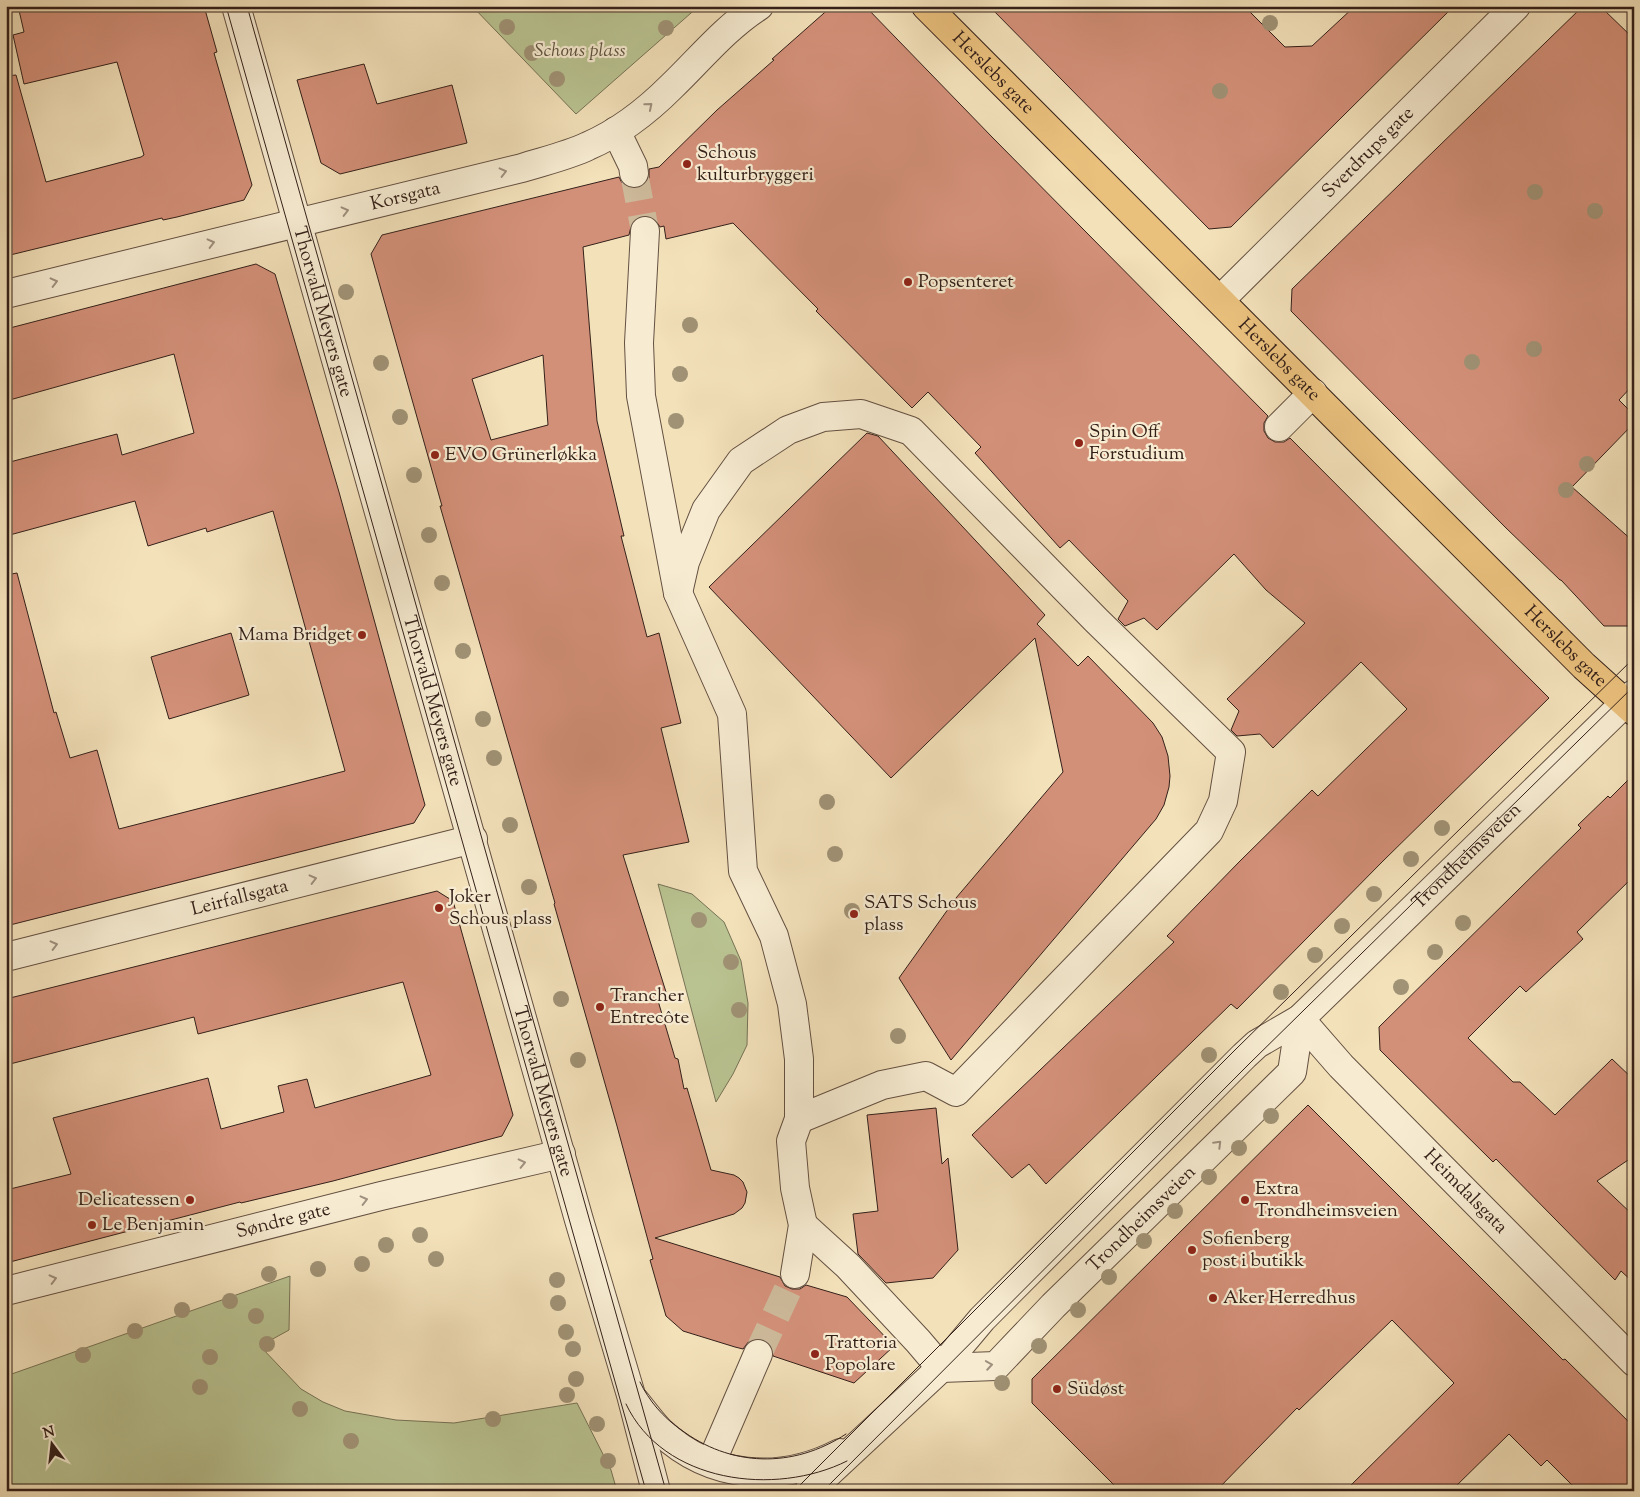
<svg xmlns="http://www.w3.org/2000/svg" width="1640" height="1497" viewBox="0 0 1640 1497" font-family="'Sorts Mill Goudy',serif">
	<rect width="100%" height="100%" fill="#f3e1ba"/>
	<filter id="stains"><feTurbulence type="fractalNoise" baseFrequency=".004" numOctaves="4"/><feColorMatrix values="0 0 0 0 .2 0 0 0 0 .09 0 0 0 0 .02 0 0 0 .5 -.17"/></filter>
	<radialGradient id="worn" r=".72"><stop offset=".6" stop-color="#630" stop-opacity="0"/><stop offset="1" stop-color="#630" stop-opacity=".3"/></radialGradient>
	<g fill="#b9c391" stroke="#767255">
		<polygon points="472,6 699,6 576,114"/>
		<polygon points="658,884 692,894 724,922 741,961 748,1003 747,1045 733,1074 716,1102"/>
		<polygon points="290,1276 289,1330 260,1346 301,1389 323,1402 345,1411 396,1420 454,1423 577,1403 611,1470 617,1491 6,1491 6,1376"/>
	</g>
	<g fill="#d39079" stroke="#342019" fill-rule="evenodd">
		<polygon points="18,6 204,6 217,52 214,53 252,185 244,200 177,217 163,220 162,218 6,256 6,76 16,75 46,182 141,157 144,155 117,62 24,84 13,35 24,32"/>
		<path d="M832,6H865L992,137L1268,416L1264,423V431L1268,438L1275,442H1284L1290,438L1549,698L1382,862L1237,1009L1231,1004L1046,1184L1029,1164L1012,1178L972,1135L1174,942L1167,936L1240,861L1312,790L1318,796L1407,709L1361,662L1273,748L1260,734L1237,736L1231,730L1239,711L1227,699L1305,623L1266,590L1234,554L1157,630L1144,618L1125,626L1118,619L1128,601L1069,540L1060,548L975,453L981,447L928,392L912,408L816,311L818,309L733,223L666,239L664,226L660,227L654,218L645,215L638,217L632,222L629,235L583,247L597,421L624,536H621L647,637L659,633L681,723L661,728L689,842L623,855L666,992L656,994L675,1058L678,1059L684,1089L687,1088L711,1170L734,1175L739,1178L743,1182L747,1192L745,1203L742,1208L734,1214L655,1238L780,1277L785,1286L792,1289H800L806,1285L847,1297L894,1346L854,1383L773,1356L771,1345L764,1340L756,1339L749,1341L743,1349L735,1347L683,1331L666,1316L650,1260L653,1259L617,1126L554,904L555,903L440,506H442L371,254L382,235L619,177L622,183L629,188H636L643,186L649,178V169L659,167L717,110L774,60L772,59ZM543,355L548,425L491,440L472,379Z"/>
		<polygon points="989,6 1244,6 1285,47 1312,46 1355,6 1454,6 1231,227 1209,229"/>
		<polygon points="1582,7 1601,7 1634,39 1634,384 1619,400 1634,415 1634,423 1572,487 1634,542 1634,626 1604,626 1561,580 1560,580 1506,528 1291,311 1292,289"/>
		<polygon points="364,64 377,104 452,85 467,143 340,174 321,163 297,80"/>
		<polygon points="256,264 275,274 339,492 425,805 414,823 6,926 6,575 17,573 54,713 56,712 70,758 97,750 119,829 345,771 273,511 207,532 206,528 148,546 135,501 6,536 6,463 117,434 122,455 194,433 174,354 6,401 6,329"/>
		<polygon points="867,433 878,436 1045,615 1037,624 1078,666 1088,656 1153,723 1162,737 1168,756 1170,776 1169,787 1164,805 1156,819 951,1060 899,978 956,898 1063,772 1035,638 891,778 709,587"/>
		<polygon points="231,633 249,695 169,719 151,657"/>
		<polygon points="1634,774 1634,876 1577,932 1583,939 1526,992 1520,986 1468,1038 1513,1082 1520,1082 1555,1115 1612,1059 1634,1080 1634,1156 1597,1181 1634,1216 1634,1283 1621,1271 1615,1280 1496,1159 1493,1162 1380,1050 1379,1027 1581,828 1578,825 1608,796 1610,798"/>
		<polygon points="437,891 453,901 513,1115 502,1136 333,1181 241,1203 240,1202 6,1263 6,1190 71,1174 53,1118 208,1078 221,1129 284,1112 278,1086 307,1079 315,1108 431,1075 403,982 198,1034 194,1017 6,1065 6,999"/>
		<polygon points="1308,1105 1563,1360 1565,1359 1634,1427 1634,1491 1578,1491 1547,1460 1541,1466 1509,1434 1451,1491 1345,1491 1454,1383 1392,1320 1299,1410 1297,1408 1216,1491 1120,1491 1032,1403 1032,1379"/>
		<polygon points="936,1108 942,1164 948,1158 958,1250 933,1278 886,1283 858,1254 853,1214 878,1211 867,1115"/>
	</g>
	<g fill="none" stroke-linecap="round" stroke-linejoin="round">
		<g stroke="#cdba9a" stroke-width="28" stroke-dasharray="28 14" stroke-linecap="butt">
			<polyline points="634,173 645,231"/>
			<polyline points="758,1354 795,1274"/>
		</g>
		<defs>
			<g id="minor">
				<path id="s1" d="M236,6L579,1220L631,1395L656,1491"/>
				<polyline points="616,131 633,166 634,173"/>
				<polyline points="645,231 639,343 641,396 678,593 732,714 743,871 774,936 792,1004 799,1059 799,1119 791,1141 795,1188 803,1225 795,1274"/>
				<path id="s2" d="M6,294L522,168C544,161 567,156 588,146C618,133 648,110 672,86C700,59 726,27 759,6"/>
				<path id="s3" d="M1220,300L1516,6"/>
				<polyline points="1279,427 1313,393"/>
				<polyline points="678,593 685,562 706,510 741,461 788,430 823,417 861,414 911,431 1096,620 1231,752 1223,801 1209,831 956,1092 926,1076 882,1085 799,1119"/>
				<path id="s4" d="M6,957L473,839"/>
				<path id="s5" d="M1300,1019L1341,1066L1634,1362"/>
				<polyline points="803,1225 848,1266 918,1341 941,1368"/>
				<path id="s6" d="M6,1291L381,1196L561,1154"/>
				<path id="s7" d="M941,1368L996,1366L1053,1306L1292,1072L1300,1019"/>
				<path d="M636,1402C644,1412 652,1423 661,1432C711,1479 780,1484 840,1453"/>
				<polyline points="711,1463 758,1354"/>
				<path id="s8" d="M809,1491L941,1368L982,1319L1244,1056L1257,1044L1300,1019L1634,694"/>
			</g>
			<g id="major">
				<path id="s9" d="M926,6L1584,666L1634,711"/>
			</g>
		</defs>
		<use href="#minor" stroke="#645041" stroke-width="30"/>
		<use href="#major" stroke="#342019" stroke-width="30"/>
		<use href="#minor" stroke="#f7ecd2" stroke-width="28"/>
		<use href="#major" stroke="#eac07d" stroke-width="28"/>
		<g stroke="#342019" stroke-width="1">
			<polyline points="226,6 646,1491"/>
			<polyline points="247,6 666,1491"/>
			<path d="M640,1382C649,1401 663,1417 680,1429C730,1467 793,1469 846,1434"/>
			<path d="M626,1404C663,1483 775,1497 847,1461"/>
			<polyline points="794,1491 1236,1049 1634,658"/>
			<polyline points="823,1491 1250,1063 1634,686"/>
		</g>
	</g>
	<g fill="#a09275">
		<circle cx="1270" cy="23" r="8"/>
		<circle cx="507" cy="27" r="8"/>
		<circle cx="666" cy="28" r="8"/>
		<circle cx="532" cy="53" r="8"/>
		<circle cx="557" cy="79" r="8"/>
		<circle cx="1220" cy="91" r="8"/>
		<circle cx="1535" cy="192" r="8"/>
		<circle cx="1595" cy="211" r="8"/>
		<circle cx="346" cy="292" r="8"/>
		<circle cx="690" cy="325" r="8"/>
		<circle cx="1534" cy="349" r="8"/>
		<circle cx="1472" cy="362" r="8"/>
		<circle cx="381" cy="363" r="8"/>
		<circle cx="680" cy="374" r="8"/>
		<circle cx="400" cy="417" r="8"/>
		<circle cx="676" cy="421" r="8"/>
		<circle cx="1587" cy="464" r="8"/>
		<circle cx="414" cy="475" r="8"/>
		<circle cx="1566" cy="490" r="8"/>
		<circle cx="429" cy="535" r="8"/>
		<circle cx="442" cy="583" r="8"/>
		<circle cx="463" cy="651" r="8"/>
		<circle cx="483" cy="719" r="8"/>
		<circle cx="494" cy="758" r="8"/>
		<circle cx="827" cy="802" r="8"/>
		<circle cx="510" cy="825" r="8"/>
		<circle cx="1442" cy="828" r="8"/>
		<circle cx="835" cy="854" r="8"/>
		<circle cx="1411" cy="859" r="8"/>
		<circle cx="529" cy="887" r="8"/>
		<circle cx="1374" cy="894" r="8"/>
		<circle cx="852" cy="911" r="8"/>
		<circle cx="699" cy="920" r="8"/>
		<circle cx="1463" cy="923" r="8"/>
		<circle cx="1342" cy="926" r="8"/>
		<circle cx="1435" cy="952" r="8"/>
		<circle cx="1315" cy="955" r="8"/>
		<circle cx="731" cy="962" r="8"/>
		<circle cx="1401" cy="987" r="8"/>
		<circle cx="1281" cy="992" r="8"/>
		<circle cx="561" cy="999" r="8"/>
		<circle cx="739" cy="1010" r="8"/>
		<circle cx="898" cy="1036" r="8"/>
		<circle cx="1209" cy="1055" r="8"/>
		<circle cx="578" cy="1060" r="8"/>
		<circle cx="1271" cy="1116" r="8"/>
		<circle cx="1239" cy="1148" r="8"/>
		<circle cx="1209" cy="1177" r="8"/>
		<circle cx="1175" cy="1211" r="8"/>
		<circle cx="420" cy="1235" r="8"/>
		<circle cx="1144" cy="1241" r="8"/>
		<circle cx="386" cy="1245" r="8"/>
		<circle cx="436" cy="1259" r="8"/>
		<circle cx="362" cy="1264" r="8"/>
		<circle cx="318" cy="1269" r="8"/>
		<circle cx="269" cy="1274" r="8"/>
		<circle cx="1109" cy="1277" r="8"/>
		<circle cx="557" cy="1280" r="8"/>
		<circle cx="230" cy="1301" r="8"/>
		<circle cx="558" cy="1303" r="8"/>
		<circle cx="182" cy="1310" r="8"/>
		<circle cx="1078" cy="1310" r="8"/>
		<circle cx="256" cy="1316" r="8"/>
		<circle cx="135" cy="1331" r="8"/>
		<circle cx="566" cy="1332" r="8"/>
		<circle cx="267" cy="1344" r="8"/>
		<circle cx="1039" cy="1346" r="8"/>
		<circle cx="573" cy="1349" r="8"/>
		<circle cx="83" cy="1355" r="8"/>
		<circle cx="210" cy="1357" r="8"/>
		<circle cx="576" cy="1379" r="8"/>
		<circle cx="1002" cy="1383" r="8"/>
		<circle cx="200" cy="1387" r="8"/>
		<circle cx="567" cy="1395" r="8"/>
		<circle cx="300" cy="1409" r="8"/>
		<circle cx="493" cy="1419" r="8"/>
		<circle cx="597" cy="1424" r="8"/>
		<circle cx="351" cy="1441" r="8"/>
		<circle cx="608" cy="1461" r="8"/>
	</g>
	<defs><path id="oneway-chevron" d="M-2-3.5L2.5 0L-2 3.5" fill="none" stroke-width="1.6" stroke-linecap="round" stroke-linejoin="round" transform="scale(1.25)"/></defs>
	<g stroke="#9f907f">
		<use href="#oneway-chevron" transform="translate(649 106) rotate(-40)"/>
		<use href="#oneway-chevron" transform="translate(503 172) rotate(-14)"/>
		<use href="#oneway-chevron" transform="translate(345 211) rotate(-14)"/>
		<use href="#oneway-chevron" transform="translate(211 243) rotate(-14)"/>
		<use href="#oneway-chevron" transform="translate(54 282) rotate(-14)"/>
		<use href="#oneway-chevron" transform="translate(313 879) rotate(-14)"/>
		<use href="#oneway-chevron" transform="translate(54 945) rotate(-14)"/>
		<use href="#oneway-chevron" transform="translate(1218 1144) rotate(-45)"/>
		<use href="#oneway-chevron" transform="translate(522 1163) rotate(-13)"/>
		<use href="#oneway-chevron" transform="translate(364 1200) rotate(-14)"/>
		<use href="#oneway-chevron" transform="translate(53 1279) rotate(-14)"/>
		<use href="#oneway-chevron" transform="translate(989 1365) rotate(-9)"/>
	</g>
	<g fill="#8f2418" stroke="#f7ecd2" stroke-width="2">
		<circle cx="687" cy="164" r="5"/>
		<circle cx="908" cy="282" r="5"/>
		<circle cx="1079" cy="443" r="5"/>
		<circle cx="435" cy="455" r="5"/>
		<circle cx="362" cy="635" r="5"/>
		<circle cx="439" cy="908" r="5"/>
		<circle cx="854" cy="914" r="5"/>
		<circle cx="600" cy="1007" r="5"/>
		<circle cx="190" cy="1200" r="5"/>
		<circle cx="1245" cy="1200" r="5"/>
		<circle cx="92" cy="1225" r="5"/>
		<circle cx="1192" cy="1250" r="5"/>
		<circle cx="1213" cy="1298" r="5"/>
		<circle cx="815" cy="1354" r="5"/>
		<circle cx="1057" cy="1389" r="5"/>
	</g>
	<g text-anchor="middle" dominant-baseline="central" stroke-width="4.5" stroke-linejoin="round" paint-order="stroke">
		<g font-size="19" font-style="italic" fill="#5c513d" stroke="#f7ecd2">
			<text x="580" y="51">Schous plass</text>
		</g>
		<g font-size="19" fill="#342019" stroke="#f7ecd2">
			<text stroke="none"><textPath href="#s9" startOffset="95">Herslebs gate</textPath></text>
			<text stroke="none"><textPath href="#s3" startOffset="209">Sverdrups gate</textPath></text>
			<text stroke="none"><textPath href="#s2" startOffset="411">Korsgata</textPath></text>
			<text stroke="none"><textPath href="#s1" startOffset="318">Thorvald Meyers gate</textPath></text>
			<text stroke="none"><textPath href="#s9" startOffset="500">Herslebs gate</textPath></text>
			<text stroke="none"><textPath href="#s9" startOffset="905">Herslebs gate</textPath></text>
			<text stroke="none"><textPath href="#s1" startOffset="722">Thorvald Meyers gate</textPath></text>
			<text stroke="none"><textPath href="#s8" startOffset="916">Trondheimsveien</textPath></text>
			<text stroke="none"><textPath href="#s4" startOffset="241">Leirfallsgata</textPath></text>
			<text stroke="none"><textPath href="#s1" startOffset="1128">Thorvald Meyers gate</textPath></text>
			<text stroke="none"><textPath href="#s5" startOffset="239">Heimdalsgata</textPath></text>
			<text stroke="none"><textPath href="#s7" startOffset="262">Trondheimsveien</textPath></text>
			<text stroke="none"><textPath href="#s6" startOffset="286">Søndre gate</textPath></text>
		</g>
		<g font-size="19" fill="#342019" stroke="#f7ecd2" text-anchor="start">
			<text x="697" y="153">Schous<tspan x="697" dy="22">kulturbryggeri</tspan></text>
			<text x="918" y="282">Popsenteret</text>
			<text x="1089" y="432">Spin Off<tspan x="1089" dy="22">Forstudium</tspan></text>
			<text x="445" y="455">EVO Grünerløkka</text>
			<text x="352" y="635" text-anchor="end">Mama Bridget</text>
			<text x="449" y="897">Joker<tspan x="449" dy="22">Schous plass</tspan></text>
			<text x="864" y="903">SATS Schous<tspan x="864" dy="22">plass</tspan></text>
			<text x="610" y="996">Trancher<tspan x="610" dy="22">Entrecôte</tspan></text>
			<text x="1255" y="1189">Extra<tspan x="1255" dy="22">Trondheimsveien</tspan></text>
			<text x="180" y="1200" text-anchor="end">Delicatessen</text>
			<text x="102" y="1225">Le Benjamin</text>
			<text x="1202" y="1239">Sofienberg<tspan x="1202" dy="22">post i butikk</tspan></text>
			<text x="1223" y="1298">Aker Herredhus</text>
			<text x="825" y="1343">Trattoria<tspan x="825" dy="22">Popolare</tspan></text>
			<text x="1067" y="1389">Südøst</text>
		</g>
	</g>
	<rect width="1640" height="1497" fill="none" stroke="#f3e1ba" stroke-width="25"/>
	<rect x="8" y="8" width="1625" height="1482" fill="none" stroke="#342019" stroke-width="2.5"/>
	<rect x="12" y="12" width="1615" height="1472" fill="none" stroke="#342019"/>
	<g transform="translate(52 1444) rotate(345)" stroke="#f7ecd2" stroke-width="4" paint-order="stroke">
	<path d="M0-4L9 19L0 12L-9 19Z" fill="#342019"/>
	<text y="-8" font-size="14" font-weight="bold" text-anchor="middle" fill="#342019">N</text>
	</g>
	<rect width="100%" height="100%" filter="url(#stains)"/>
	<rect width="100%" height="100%" fill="url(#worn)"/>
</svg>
